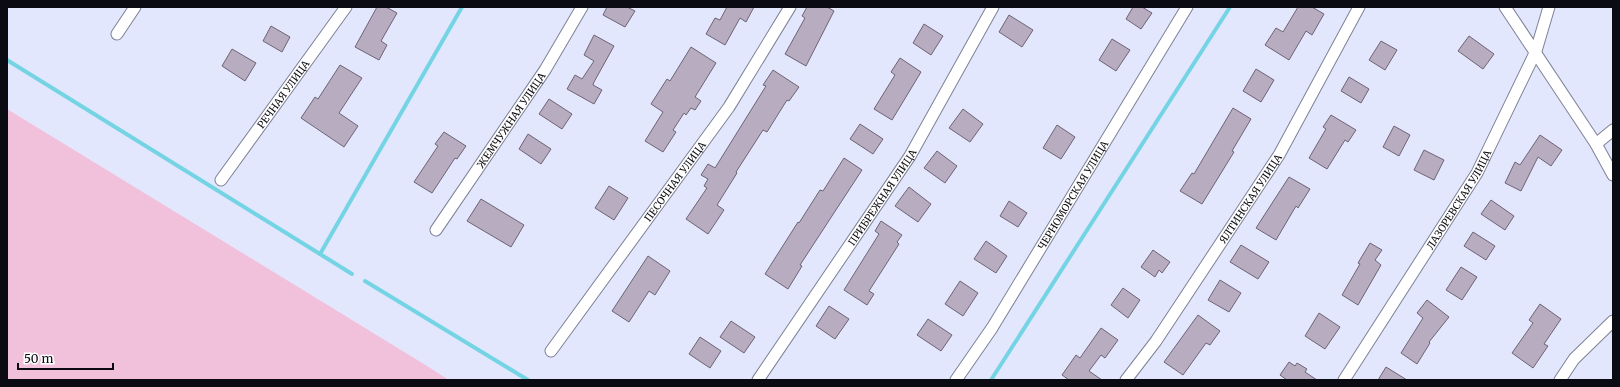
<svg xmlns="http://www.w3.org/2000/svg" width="1620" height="387" viewBox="0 0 1620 387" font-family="Merriweather,serif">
	<rect width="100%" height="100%" fill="#e3e7fd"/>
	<polygon fill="#f1c1db" points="7,109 419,361 449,380 7,380"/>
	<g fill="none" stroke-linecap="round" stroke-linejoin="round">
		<g stroke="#75d4e4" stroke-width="4">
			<polyline points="7,60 320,254 462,7"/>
			<polyline points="320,254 352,274"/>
			<polyline points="365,281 528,380"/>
			<polyline points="991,380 1230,7"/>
		</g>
	</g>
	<g fill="#b8adc0" stroke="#6e6375">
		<polygon points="377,7 386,7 397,13 381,41 387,45 379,60 355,47"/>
		<polygon points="607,7 627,7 635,11 625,27 603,15"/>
		<polygon points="727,7 754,7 746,22 740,18 725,45 706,34 715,18 720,20"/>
		<polygon points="807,7 827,7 834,11 806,66 785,54 805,18 802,16"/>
		<polygon points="1133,7 1142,7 1152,13 1141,29 1126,19"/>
		<polygon points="1298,7 1312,7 1324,14 1312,35 1306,31 1289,60 1265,45 1276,28 1283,32"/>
		<polygon points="1009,15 1033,30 1022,47 999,32"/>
		<polygon points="924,24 943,36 931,55 913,43"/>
		<polygon points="271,26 290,37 282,52 263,41"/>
		<polygon points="594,35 614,46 594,82 593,85 602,90 594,104 567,89 575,75 582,79 594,61 584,55"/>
		<polygon points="1469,36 1494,54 1483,69 1458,51"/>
		<polygon points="1112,39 1130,50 1116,71 1099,60"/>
		<polygon points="1381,41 1397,50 1385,70 1369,60"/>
		<polygon points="691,47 716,63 695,97 701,101 695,110 691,108 686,115 684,113 673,130 676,132 663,152 645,141 663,112 651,104 667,79 670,81"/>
		<polygon points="232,49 256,63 245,81 222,66"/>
		<polygon points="900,58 921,72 892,120 874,109 895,75 891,72"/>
		<polygon points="340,65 362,78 339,113 358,126 344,147 301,118 315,97 318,99"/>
		<polygon points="1256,69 1274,80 1261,102 1243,91"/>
		<polygon points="773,70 799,87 789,101 787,100 767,132 763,130 736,172 737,173 717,205 724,210 708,234 686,219 707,188 704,186 708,179 701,175 708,164 715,168 766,86 763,85"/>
		<polygon points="1349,77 1369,89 1361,103 1341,91"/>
		<polygon points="549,99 572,114 562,129 539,114"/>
		<polygon points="1233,108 1251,119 1232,151 1234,152 1202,204 1180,191 1192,173 1194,174"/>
		<polygon points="963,109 983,124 970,142 949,128"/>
		<polygon points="1331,115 1356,130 1348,142 1345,140 1327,169 1309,158 1326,129 1323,127"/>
		<polygon points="860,124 883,139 873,154 850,139"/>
		<polygon points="1057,125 1075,137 1061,159 1043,148"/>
		<polygon points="1394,126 1410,135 1399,156 1383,147"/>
		<polygon points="444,132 466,146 457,159 455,158 432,193 414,182 438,146 435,144"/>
		<polygon points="528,134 551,149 541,164 519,149"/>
		<polygon points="1540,135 1562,150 1551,166 1538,157 1521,191 1505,183 1515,162 1520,165"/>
		<polygon points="1424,150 1444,160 1434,180 1414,170"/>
		<polygon points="937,151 957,166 945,183 924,168"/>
		<polygon points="844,158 862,170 800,265 802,266 788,289 765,274 798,222 799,223 820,190 823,191"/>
		<polygon points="1289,177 1310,189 1298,208 1296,206 1276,240 1256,228"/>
		<polygon points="609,186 628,198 614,220 595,208"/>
		<polygon points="909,187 931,204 918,222 895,206"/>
		<polygon points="481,199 524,225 511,247 467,221"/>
		<polygon points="1491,200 1514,216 1505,230 1481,214"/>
		<polygon points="1009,201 1027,213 1018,227 1000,216"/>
		<polygon points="881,221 902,235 897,242 899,244 869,291 874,294 867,305 844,290 879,234 875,231"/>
		<polygon points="1473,232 1495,246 1486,260 1464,246"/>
		<polygon points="986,241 1007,256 996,273 974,259"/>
		<polygon points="1370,243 1382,250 1375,260 1381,265 1358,305 1342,295 1360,264 1358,263"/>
		<polygon points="1241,245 1269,262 1258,279 1230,262"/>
		<polygon points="1153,250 1170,262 1162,273 1159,270 1155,277 1141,267"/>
		<polygon points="648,256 670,271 655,295 649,291 629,322 612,311"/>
		<polygon points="1461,267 1477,277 1462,300 1446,290"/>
		<polygon points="1220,280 1241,293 1229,312 1208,300"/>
		<polygon points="960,281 978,293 963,316 945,304"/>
		<polygon points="1123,288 1140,300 1128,318 1111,305"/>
		<polygon points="1427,300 1449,317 1429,342 1430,343 1417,364 1401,353 1423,318 1417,313"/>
		<polygon points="1540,304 1561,319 1544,344 1548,346 1533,368 1512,353 1533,323 1529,320"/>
		<polygon points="829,306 849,319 835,339 816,326"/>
		<polygon points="1319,313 1340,327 1325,349 1305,336"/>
		<polygon points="1198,315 1220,331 1210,345 1206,343 1183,375 1164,362"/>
		<polygon points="928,319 952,335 941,351 917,335"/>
		<polygon points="731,321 755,337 744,353 720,337"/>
		<polygon points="1101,328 1118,340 1105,358 1101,355 1089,371 1102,380 1069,380 1062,375 1076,355 1080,358"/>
		<polygon points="700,337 721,351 710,368 689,354"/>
		<polygon points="1289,362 1295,366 1297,363 1307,369 1305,372 1317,380 1287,380 1280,375"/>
		<polygon points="1386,367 1407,380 1378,380"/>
	</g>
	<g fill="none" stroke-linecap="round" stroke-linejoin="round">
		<defs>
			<g id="street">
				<polyline points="1505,7 1596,144 1613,175"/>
				<polyline points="117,34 135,7"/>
				<polyline points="1596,144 1613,130"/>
				<path id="s1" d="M221,180L346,7"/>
				<path id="s2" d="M436,230L545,70L582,7"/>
				<path id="s3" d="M551,351L729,107L790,7"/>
				<path id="s4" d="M758,380L910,156L993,7"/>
				<path id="s5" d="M956,380L992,328L1187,7"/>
				<path id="s6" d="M1126,380L1156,341L1279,155L1359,7"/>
				<path id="s7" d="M1344,380L1477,173L1536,51L1549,7"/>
				<polyline points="1560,380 1574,359 1613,321"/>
			</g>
		</defs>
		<use href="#street" stroke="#7e8195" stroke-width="13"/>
		<use href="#street" stroke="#fff" stroke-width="11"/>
	</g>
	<g text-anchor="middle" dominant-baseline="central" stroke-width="4" stroke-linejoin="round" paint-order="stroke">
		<g font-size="10" fill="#0b0c13" stroke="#fff">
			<text stroke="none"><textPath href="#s1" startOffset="106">РЕЧНАЯ УЛИЦА</textPath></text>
			<text stroke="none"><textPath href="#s2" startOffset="133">ЖЕМЧУЖНАЯ УЛИЦА</textPath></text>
			<text stroke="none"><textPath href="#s3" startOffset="210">ПЕСОЧНАЯ УЛИЦА</textPath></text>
			<text stroke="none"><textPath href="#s5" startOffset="219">ЧЕРНОМОРСКАЯ УЛИЦА</textPath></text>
			<text stroke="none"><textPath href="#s4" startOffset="221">ПРИБРЕЖНАЯ УЛИЦА</textPath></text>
			<text stroke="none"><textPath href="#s6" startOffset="220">ЯЛТИНСКАЯ УЛИЦА</textPath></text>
			<text stroke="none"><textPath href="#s7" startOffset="214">ЛАЗОРЕВСКАЯ УЛИЦА</textPath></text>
		</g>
	</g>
	<rect width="1620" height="387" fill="none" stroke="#0b0c13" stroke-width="16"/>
	<path d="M18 363v6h95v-6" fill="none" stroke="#0b0c13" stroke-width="2"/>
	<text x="24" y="363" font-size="12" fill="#0b0c13" stroke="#ffffff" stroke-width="3" paint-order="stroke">50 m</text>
</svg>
